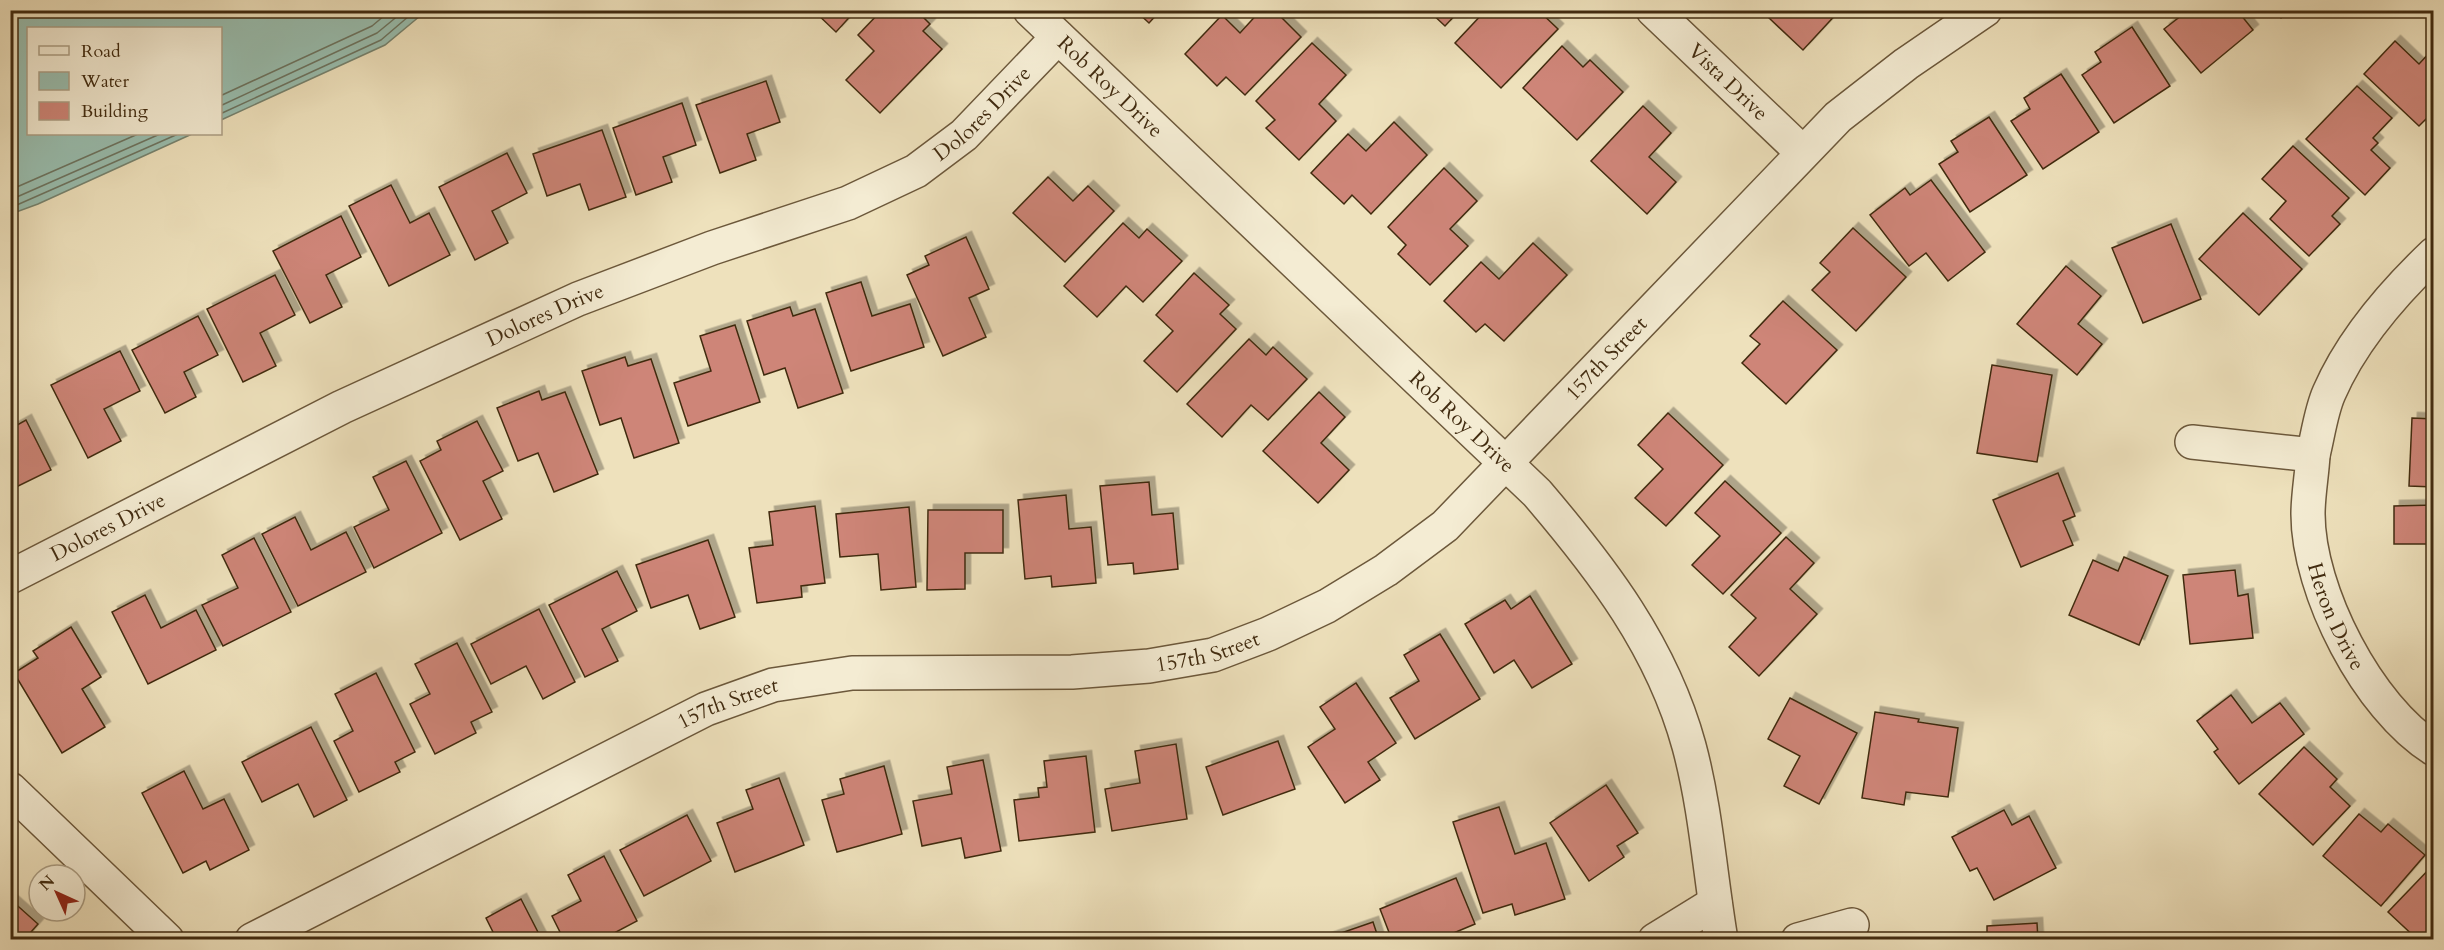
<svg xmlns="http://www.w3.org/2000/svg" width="2444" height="950" viewBox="0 0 2444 950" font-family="Cardo,serif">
	<defs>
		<filter id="shadow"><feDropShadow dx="5.5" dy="-5.5" stdDeviation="0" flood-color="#0004"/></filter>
	</defs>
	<rect width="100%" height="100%" fill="#eee1bc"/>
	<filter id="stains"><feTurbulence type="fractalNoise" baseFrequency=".00333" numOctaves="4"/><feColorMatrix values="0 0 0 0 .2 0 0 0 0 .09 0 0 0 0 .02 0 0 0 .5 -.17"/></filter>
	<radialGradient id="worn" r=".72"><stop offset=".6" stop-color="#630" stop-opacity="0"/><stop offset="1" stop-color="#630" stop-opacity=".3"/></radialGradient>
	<polygon fill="#99beaf" stroke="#76836f" stroke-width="1.5" points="11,10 426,10 426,11 385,45 221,120 220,28 28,28 28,134 192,134 38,204 11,214"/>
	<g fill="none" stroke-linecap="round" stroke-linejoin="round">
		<g stroke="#6d7460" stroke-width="1.5">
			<polyline points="220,96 372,26 391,10"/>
			<polyline points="220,106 377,33 405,10"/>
			<polyline points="220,114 381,40 416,10"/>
			<polyline points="10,190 138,134"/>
			<polyline points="10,200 160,134"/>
			<polyline points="10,208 178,134"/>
		</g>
	</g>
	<g fill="#ce8578" stroke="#412b10" stroke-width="1.5" filter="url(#shadow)">
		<polygon points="813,10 856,10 836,32"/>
		<polygon points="882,10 916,10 930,24 923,31 942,49 880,113 846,80 874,51 858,35"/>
		<polygon points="1135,10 1161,10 1149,23"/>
		<polygon points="1261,10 1274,10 1301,37 1245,95 1226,77 1217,86 1185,54 1222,15 1240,33"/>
		<polygon points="1428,10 1460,10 1445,26"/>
		<polygon points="1486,10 1538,10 1558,29 1501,88 1455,43"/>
		<polygon points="1776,10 1840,10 1803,50 1769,18"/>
		<polygon points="2178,10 2237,10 2253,30 2201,73 2164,29 2182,15"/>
		<polygon points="2273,10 2288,10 2281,18"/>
		<polygon points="2132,27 2170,86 2114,123 2082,75 2101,62 2095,52"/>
		<polygon points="2395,41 2419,64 2434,48 2434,111 2419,126 2364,74"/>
		<polygon points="1312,43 1346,75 1319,104 1336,121 1299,160 1266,128 1275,120 1256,101"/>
		<polygon points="1562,46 1583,67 1590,60 1623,92 1577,140 1523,88"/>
		<polygon points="2061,74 2099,132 2043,169 2011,121 2030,109 2024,98"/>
		<polygon points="766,81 780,122 747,134 756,160 720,173 696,105"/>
		<polygon points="2357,86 2392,118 2373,138 2378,143 2371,150 2390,168 2365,195 2306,139"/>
		<polygon points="682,103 696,145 663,157 672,182 636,195 613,128"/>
		<polygon points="1643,106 1671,133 1649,157 1676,182 1647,214 1591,161"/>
		<polygon points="1989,117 2027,175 1970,212 1939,164 1958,152 1951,141"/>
		<polygon points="1394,122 1427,155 1371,214 1352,195 1344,204 1311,173 1348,134 1366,151"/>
		<polygon points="602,130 626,197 589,210 580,184 547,196 533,154"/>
		<polygon points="2293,146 2349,198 2332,216 2340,224 2309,256 2270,219 2286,201 2262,179"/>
		<polygon points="507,153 527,193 492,211 508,243 475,260 439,187"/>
		<polygon points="1444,168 1477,201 1450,229 1468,246 1430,285 1398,254 1406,245 1388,227"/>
		<polygon points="1048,177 1073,201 1088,186 1114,211 1065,262 1013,213"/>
		<polygon points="1931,180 1985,252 1948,281 1926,253 1909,266 1870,215 1905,188 1910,195"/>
		<polygon points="391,185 410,223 429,213 450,255 389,286 349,206"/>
		<polygon points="2243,213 2302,269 2259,315 2199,259"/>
		<polygon points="341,216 361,257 326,275 342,307 310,323 273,251"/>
		<polygon points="1123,223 1139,238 1147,229 1182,261 1143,302 1126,286 1097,317 1064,286"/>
		<polygon points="2171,224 2201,299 2143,323 2112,248"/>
		<polygon points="1853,228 1906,277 1856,331 1812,290 1830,272 1820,263"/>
		<polygon points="966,237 989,289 969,298 986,337 943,356 907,275 929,265 925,256"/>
		<polygon points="1533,243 1567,275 1504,341 1485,324 1476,332 1444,301 1481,262 1499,279"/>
		<polygon points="2066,266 2101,296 2078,324 2102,344 2077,375 2017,324"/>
		<polygon points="1194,273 1229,305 1220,314 1236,329 1177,392 1144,361 1173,331 1156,315"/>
		<polygon points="275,275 295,315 260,333 276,366 243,382 207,309"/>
		<polygon points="861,282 872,316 910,304 924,347 851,371 826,293"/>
		<polygon points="1783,301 1837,350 1786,404 1742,363 1760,344 1750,336"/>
		<polygon points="790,307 793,316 815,309 843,393 798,408 785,368 764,375 747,321"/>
		<polygon points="198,316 218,355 184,372 196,397 165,413 132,350"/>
		<polygon points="735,325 760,402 688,426 674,383 711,371 700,336"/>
		<polygon points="1249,339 1266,355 1273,347 1307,379 1268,420 1251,405 1222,437 1187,404"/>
		<polygon points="120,351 140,391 104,409 121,441 88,458 51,385"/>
		<polygon points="625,357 628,366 651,359 679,443 634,458 621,418 600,425 582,371"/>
		<polygon points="1992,365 2052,375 2037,462 1977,453"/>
		<polygon points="539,391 542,400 565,392 598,474 554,492 538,453 518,461 497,408"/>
		<polygon points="1319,392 1345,417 1321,443 1349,470 1318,503 1263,451"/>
		<polygon points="1668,413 1723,465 1666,526 1635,498 1663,469 1638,445"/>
		<polygon points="2412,418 2434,419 2434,487 2409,486"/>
		<polygon points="26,420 51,470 10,490 10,429"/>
		<polygon points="477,421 503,471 483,481 502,519 460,540 420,461 441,450 437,441"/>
		<polygon points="406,461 442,533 374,568 354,527 389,510 373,477"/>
		<polygon points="2058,473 2075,516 2063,521 2073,545 2021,567 1993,500"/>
		<polygon points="1725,481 1781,533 1723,594 1692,565 1720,536 1695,513"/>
		<polygon points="1149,482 1152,515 1173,513 1178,569 1134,574 1133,563 1108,565 1100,486"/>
		<polygon points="1066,495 1069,529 1091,527 1096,583 1052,587 1051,576 1025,579 1018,500"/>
		<polygon points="2434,505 2434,579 2429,579 2429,544 2394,544 2394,506"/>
		<polygon points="815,506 825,583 801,586 802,597 757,603 749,548 773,545 769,512"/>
		<polygon points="909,507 916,587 881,590 878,554 840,557 836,514"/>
		<polygon points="928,510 1003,510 1003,553 965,553 965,589 927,590"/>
		<polygon points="295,517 311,550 346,532 366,572 298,606 262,534"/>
		<polygon points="1786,537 1814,563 1790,589 1817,614 1759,676 1729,647 1756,618 1731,595"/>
		<polygon points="254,538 291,612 223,646 202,605 238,588 222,555"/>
		<polygon points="708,540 735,617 700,629 688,595 651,608 636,565"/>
		<polygon points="2124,557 2168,576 2139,645 2069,615 2093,560 2118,571"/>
		<polygon points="2235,570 2238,596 2248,594 2253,638 2190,644 2183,575"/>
		<polygon points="617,571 637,611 602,629 618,661 585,677 549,605"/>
		<polygon points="145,595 161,628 196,610 216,650 148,684 112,612"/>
		<polygon points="1530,596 1572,664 1532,688 1514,660 1494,673 1465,624 1505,600 1511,609"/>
		<polygon points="539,609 575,682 543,699 526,666 491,684 471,644"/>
		<polygon points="71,627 101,677 82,689 105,727 62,753 14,673 38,658 33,651"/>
		<polygon points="1440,634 1480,699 1415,739 1390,698 1419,681 1404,655"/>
		<polygon points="457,643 492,712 471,722 476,733 435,754 410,704 430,694 415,664"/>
		<polygon points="376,673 415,752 395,762 400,772 359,792 334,741 353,731 335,694"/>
		<polygon points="1356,683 1396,743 1368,762 1380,780 1345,803 1308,747 1335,729 1320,707"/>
		<polygon points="2231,695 2252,723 2280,703 2304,734 2239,784 2214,752 2218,749 2197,721"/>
		<polygon points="1790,698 1857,733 1819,804 1784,786 1800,756 1768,739"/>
		<polygon points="1875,712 1919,719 1918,722 1958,728 1948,797 1906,792 1904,805 1862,798"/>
		<polygon points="311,727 347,800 314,817 298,784 262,802 242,762"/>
		<polygon points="1278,741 1295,789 1223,815 1206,767"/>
		<polygon points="1176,744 1187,819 1112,831 1105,789 1140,783 1135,751"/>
		<polygon points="2304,747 2337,779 2330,787 2350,806 2313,845 2259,794"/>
		<polygon points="1086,756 1095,832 1019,841 1014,800 1039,797 1038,788 1047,787 1044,761"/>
		<polygon points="983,760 1001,851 965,858 961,838 922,846 913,801 952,794 947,767"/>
		<polygon points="884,766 902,834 837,852 822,800 844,794 840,779"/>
		<polygon points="184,771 203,809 224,799 249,850 210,870 206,861 183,873 142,793"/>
		<polygon points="779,778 804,845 735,872 717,823 753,809 746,790"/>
		<polygon points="1606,785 1638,833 1617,846 1624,857 1589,881 1550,823"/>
		<polygon points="1499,807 1515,854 1546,843 1565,899 1515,915 1512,904 1483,913 1453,822"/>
		<polygon points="2004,810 2012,825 2029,816 2056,868 1994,900 1977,868 1970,871 1952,837"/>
		<polygon points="2359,814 2381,832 2388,824 2425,855 2381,906 2323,856"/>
		<polygon points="687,815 711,861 644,896 620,850"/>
		<polygon points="604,856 637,921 601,940 564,940 552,916 581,901 568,875"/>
		<polygon points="2434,864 2434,940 2418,940 2388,912"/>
		<polygon points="1456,878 1475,924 1437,940 1392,940 1380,909"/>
		<polygon points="10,899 38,924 24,940 10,940"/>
		<polygon points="521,899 542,940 497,940 486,918"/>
		<polygon points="1373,922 1379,940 1321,940"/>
		<polygon points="2037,923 2038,940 1987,940 1987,926"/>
	</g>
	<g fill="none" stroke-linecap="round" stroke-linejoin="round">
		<defs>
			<g id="minor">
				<path id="s1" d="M1030,10L1537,493C1602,569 1662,647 1689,746C1706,809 1710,875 1721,940"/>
				<path id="s2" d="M1653,10L1802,152"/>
				<path id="s3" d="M2192,442L2313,455C2312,474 2308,495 2308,514C2308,591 2368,708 2434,749"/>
				<path d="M2313,455C2318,435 2321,411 2329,393C2352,340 2393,293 2434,254"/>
				<path id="s4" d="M10,577L342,407L578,299L712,248L848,203L916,171L964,135L1058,37"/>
				<polyline points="10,789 167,940"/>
				<path id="s5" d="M252,940L706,709L773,685L852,673L1072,672L1149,666L1213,655L1268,634L1327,606L1386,570L1445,526L1838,117L1906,64L1985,10"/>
				<polyline points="1655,940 1715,903"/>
				<polyline points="1798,940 1852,925"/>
			</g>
		</defs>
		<use href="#minor" stroke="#6c583b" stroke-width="36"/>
		<use href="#minor" stroke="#f4ecd3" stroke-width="33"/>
	</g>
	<g text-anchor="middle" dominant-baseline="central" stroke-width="4.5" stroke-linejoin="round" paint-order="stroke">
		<g font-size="21" fill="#412b10" stroke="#f4ecd3">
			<text stroke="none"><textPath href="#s2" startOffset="104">Vista Drive</textPath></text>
			<text stroke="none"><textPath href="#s1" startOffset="111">Rob Roy Drive</textPath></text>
			<text stroke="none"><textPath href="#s4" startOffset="1082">Dolores Drive</textPath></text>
			<text stroke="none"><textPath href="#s4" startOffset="596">Dolores Drive</textPath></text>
			<text stroke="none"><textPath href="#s5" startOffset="1522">157th Street</textPath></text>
			<text stroke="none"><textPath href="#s1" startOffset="597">Rob Roy Drive</textPath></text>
			<text stroke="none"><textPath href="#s4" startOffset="110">Dolores Drive</textPath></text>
			<text stroke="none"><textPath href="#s3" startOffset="288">Heron Drive</textPath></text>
			<text stroke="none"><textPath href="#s5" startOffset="1018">157th Street</textPath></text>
			<text stroke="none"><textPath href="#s5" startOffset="532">157th Street</textPath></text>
		</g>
	</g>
	<rect width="2444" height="950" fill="none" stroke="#eee1bc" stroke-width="36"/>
	<rect x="12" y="12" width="2420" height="926" fill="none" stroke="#412b10" stroke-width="3"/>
	<rect x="18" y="18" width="2408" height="914" fill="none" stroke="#412b10" stroke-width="1.5"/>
	<rect x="27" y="27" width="195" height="108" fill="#f4ecd3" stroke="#ac9f85" stroke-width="1.5"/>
	<rect x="39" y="46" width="30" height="9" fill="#f4ecd3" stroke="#ac9f85" stroke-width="1.5"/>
	<text x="81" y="57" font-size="18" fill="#412b10">Road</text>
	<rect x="39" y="72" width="30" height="18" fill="#99beaf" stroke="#ac9f85" stroke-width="1.5"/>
	<text x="81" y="87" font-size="18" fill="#412b10">Water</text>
	<rect x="39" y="102" width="30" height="18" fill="#ce8578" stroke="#ac9f85" stroke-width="1.5"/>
	<text x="81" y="117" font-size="18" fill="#412b10">Building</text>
	<g transform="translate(57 893) rotate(315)"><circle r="28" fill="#f4ecd3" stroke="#ac9f85" stroke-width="1.5"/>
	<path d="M0-4.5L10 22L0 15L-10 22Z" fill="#8f2418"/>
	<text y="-9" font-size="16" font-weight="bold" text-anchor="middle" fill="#412b10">N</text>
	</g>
	<rect width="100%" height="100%" filter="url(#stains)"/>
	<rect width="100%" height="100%" fill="url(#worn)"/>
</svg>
